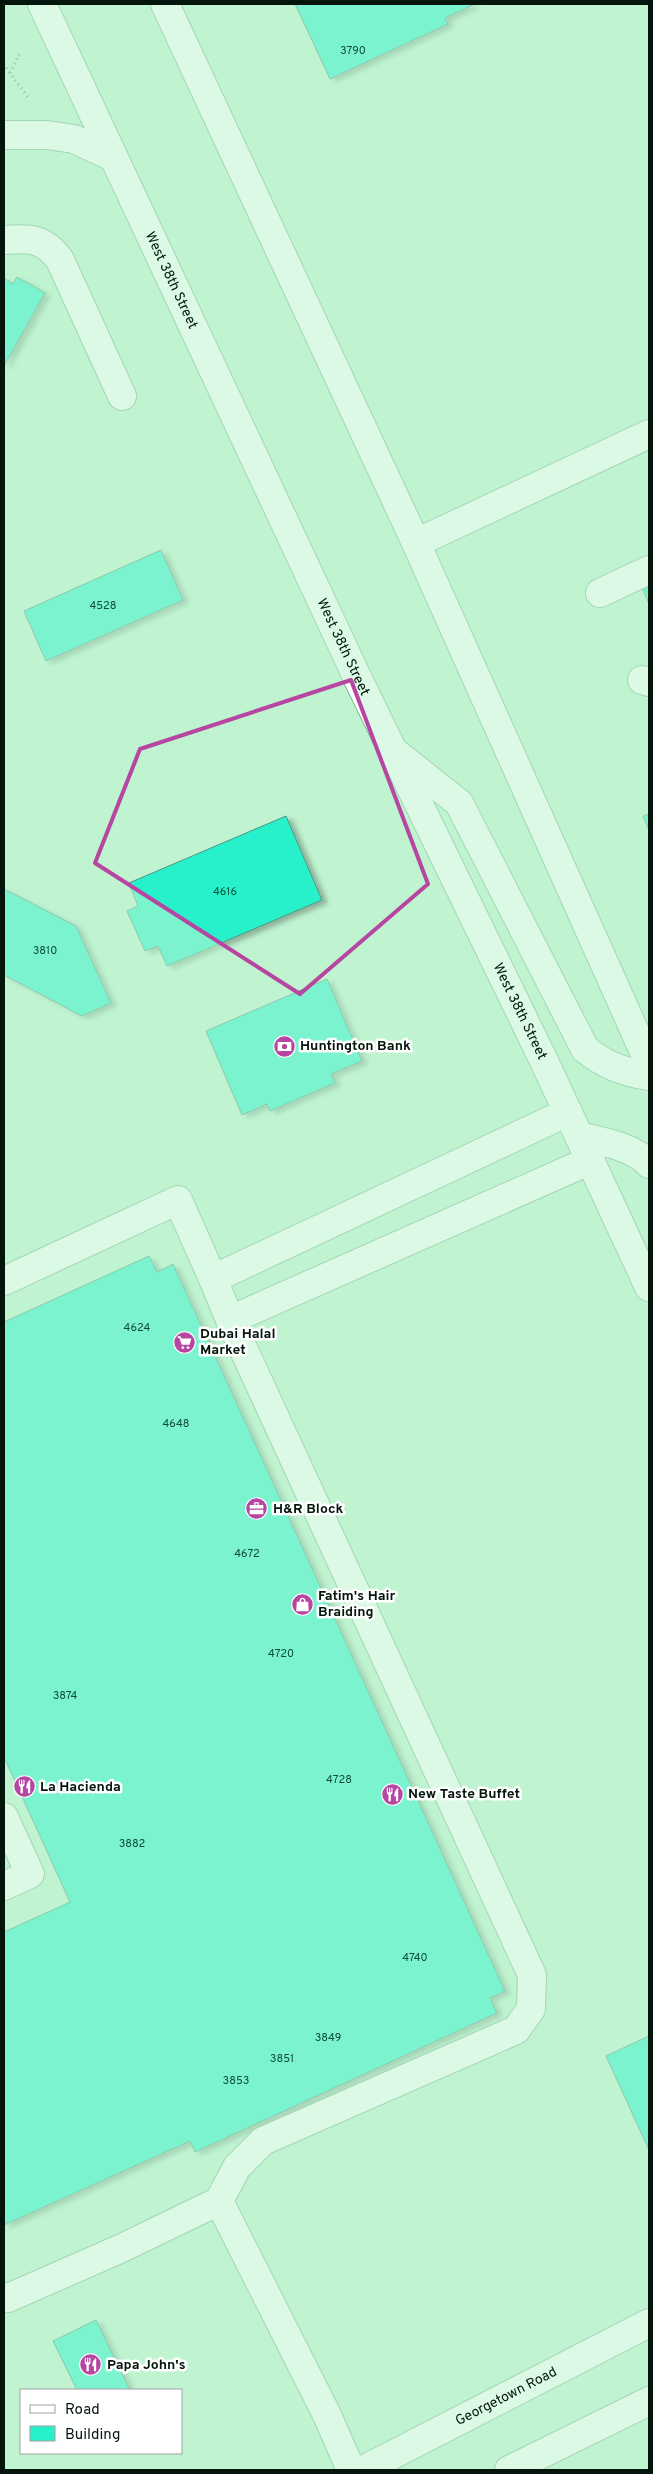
<svg xmlns="http://www.w3.org/2000/svg" width="653" height="2474" viewBox="0 0 653 2474" font-family="Overpass,sans-serif">
	<defs>
		<filter id="shadow"><feDropShadow dx="5.5" dy="3" stdDeviation="2.5" flood-color="#0004"/></filter>
	</defs>
	<rect width="100%" height="100%" fill="#c0f4d1"/>
	<g fill="#27f1cb" stroke="#529281" filter="url(#shadow)">
		<polygon points="295,4 475,4 445,18 448,24 330,79"/>
		<polygon points="17,277 45,293 4,366 4,278 13,284"/>
		<polygon points="161,550 183,600 46,661 24,611"/>
		<polygon points="649,581 649,604 641,585"/>
		<polygon points="649,814 649,830 643,816"/>
		<polygon points="286,816 322,900 167,966 158,946 145,951 127,911 138,906 129,883"/>
		<polygon points="4,889 76,926 111,1003 82,1016 4,975"/>
		<polygon points="327,979 362,1061 331,1074 335,1083 270,1111 267,1104 242,1115 206,1031"/>
		<polygon points="149,1256 157,1272 173,1264 505,1991 490,1998 497,2013 195,2152 190,2141 4,2225 4,1932 70,1902 4,1757 4,1322"/>
		<polygon points="649,2036 649,2150 606,2056"/>
		<polygon points="96,2320 130,2390 77,2390 53,2341"/>
	</g>
	<g fill="none" stroke-linecap="round" stroke-linejoin="round">
		<defs>
			<g id="minor">
				<path d="M4,240C30,238 44,238 60,260L122,396"/>
				<polyline points="416,543 649,434"/>
				<polyline points="600,593 649,570"/>
				<polyline points="642,680 649,682"/>
				<polyline points="568,1112 213,1279 230,1320 591,1160"/>
				<polyline points="4,1281 178,1200 213,1279"/>
				<polyline points="4,1817 30,1874 4,1886"/>
				<polyline points="219,2201 237,2167 263,2141 516,2030 531,2009 532,1975 230,1320"/>
				<polyline points="4,2297 8,2298 122,2248 219,2201 327,2415 351,2470"/>
			</g>
			<g id="major">
				<path id="s1" d="M42,4L358,679L544,1061L649,1287"/>
				<polyline points="165,4 416,543 649,1063"/>
				<polyline points="4,135 47,135 74,139 113,157"/>
				<path d="M397,754L459,803L585,1049C603,1064 626,1073 649,1076"/>
				<path d="M579,1136C601,1141 634,1147 649,1164"/>
				<path id="s2" d="M363,2470L649,2323"/>
				<polyline points="509,2470 649,2401"/>
			</g>
		</defs>
		<use href="#minor" stroke="#7fb090" stroke-width="30"/>
		<use href="#major" stroke="#7fb090" stroke-width="30"/>
		<g stroke="#678a73" stroke-width="3" stroke-dasharray="1 4" stroke-linecap="butt">
			<polyline points="6,68 30,100"/>
			<polyline points="10,73 21,51"/>
		</g>
		<use href="#minor" stroke="#fff" stroke-width="28"/>
		<use href="#major" stroke="#fff" stroke-width="28"/>
	</g>
	<path d="M0 0H653V2474H0ZM351,680L428,884L300,994L95,863L140,749Z" fill="#c0f4d1" fill-opacity=".55" fill-rule="evenodd"/>
	<path fill="none" stroke="#b646a2" stroke-width="4" stroke-linejoin="round" d="M351,680L428,884L300,994L95,863L140,749Z"/>
	<defs>
		<symbol id="bank-disc" viewBox="-11 -11 22 22"><circle r="9.5" fill="#b646a2" stroke="#fff"/><path d="M-6-4H6V4H-6ZM0-2.3a2.3 2.3 0 1 0 0 4.6a2.3 2.3 0 1 0 0-4.6Z" fill="#fff"/></symbol>
		<symbol id="supermarket-disc" viewBox="-11 -11 22 22"><circle r="9.5" fill="#b646a2" stroke="#fff"/><path d="M-6-5.5h2.5l.6 2H6L4.5 2H-2.5L-4.4-4H-6ZM-1.5 3.2a1.3 1.3 0 1 0 .1 0ZM3 3.2a1.3 1.3 0 1 0 .1 0Z" fill="#fff"/></symbol>
		<symbol id="office-disc" viewBox="-11 -11 22 22"><circle r="9.5" fill="#b646a2" stroke="#fff"/><path d="M-6-3h4V-5.5h4V-3h4V5H-6ZM-1-4.5V-3h2v-1.5ZM-6 0V1H6V0Z" fill="#fff"/></symbol>
		<symbol id="shop-disc" viewBox="-11 -11 22 22"><circle r="9.5" fill="#b646a2" stroke="#fff"/><path d="M-5-2.5h2.3a2.7 3.5 0 0 1 5.4 0H5L5.5 6h-11ZM-1.5-2.5h3a1.5 2.3 0 0 0-3 0Z" fill="#fff"/></symbol>
		<symbol id="restaurant-disc" viewBox="-11 -11 22 22"><circle r="9.5" fill="#b646a2" stroke="#fff"/><path d="M-5-6h1v4h1v-4h1v4h1v-4h1v5L-1.5 .5V6h-2V.5L-5-1ZM5-6V6H3V1.5H1.5Q1.5-4 5-6Z" fill="#fff"/></symbol>
	</defs>
	<g fill-rule="evenodd">
		<use href="#bank-disc" x="272" y="1034" width="25" height="25"/>
		<use href="#supermarket-disc" x="172" y="1330" width="25" height="25"/>
		<use href="#office-disc" x="244" y="1496" width="25" height="25"/>
		<use href="#shop-disc" x="290" y="1592" width="25" height="25"/>
		<use href="#restaurant-disc" x="12" y="1774" width="25" height="25"/>
		<use href="#restaurant-disc" x="380" y="1782" width="25" height="25"/>
		<use href="#restaurant-disc" x="78" y="2352" width="25" height="25"/>
	</g>
	<g text-anchor="middle" dominant-baseline="central" stroke-width="5" stroke-linejoin="round" paint-order="stroke">
		<g font-size="11" fill="#0d4d3b">
			<text x="353" y="51">3790</text>
			<text x="103" y="606">4528</text>
			<text x="225" y="892">4616</text>
			<text x="45" y="951">3810</text>
			<text x="137" y="1328">4624</text>
			<text x="176" y="1424">4648</text>
			<text x="247" y="1554">4672</text>
			<text x="281" y="1654">4720</text>
			<text x="65" y="1696">3874</text>
			<text x="339" y="1780">4728</text>
			<text x="132" y="1844">3882</text>
			<text x="415" y="1958">4740</text>
			<text x="328" y="2038">3849</text>
			<text x="282" y="2059">3851</text>
			<text x="236" y="2081">3853</text>
		</g>
		<g font-size="14" fill="#04160b" stroke="#fff">
			<text stroke="none"><textPath href="#s1" startOffset="305">West 38th Street</textPath></text>
			<text stroke="none"><textPath href="#s1" startOffset="710">West 38th Street</textPath></text>
			<text stroke="none"><textPath href="#s1" startOffset="1115">West 38th Street</textPath></text>
			<text stroke="none"><textPath href="#s2" startOffset="161">Georgetown Road</textPath></text>
		</g>
		<g font-size="14" font-weight="bold" fill="#04160b" stroke="#fff" text-anchor="start">
			<text x="300" y="1046">Huntington Bank</text>
			<text x="200" y="1334">Dubai Halal<tspan x="200" dy="16">Market</tspan></text>
			<text x="273" y="1509">H&amp;R Block</text>
			<text x="318" y="1596">Fatim's Hair<tspan x="318" dy="16">Braiding</tspan></text>
			<text x="40" y="1787">La Hacienda</text>
			<text x="408" y="1794">New Taste Buffet</text>
			<text x="107" y="2365">Papa John's</text>
		</g>
	</g>
	<rect width="653" height="2474" fill="none" stroke="#04160b" stroke-width="10"/>
	<rect x="20" y="2389" width="162" height="65" fill="#ffffff" stroke="#9ba29d"/>
	<rect x="30" y="2405" width="25" height="8" fill="#ffffff" stroke="#9ba29d"/>
	<text x="65" y="2414" font-size="15" fill="#04160b">Road</text>
	<rect x="30" y="2426" width="25" height="15" fill="#27f1cb" stroke="#9ba29d"/>
	<text x="65" y="2439" font-size="15" fill="#04160b">Building</text>
</svg>
